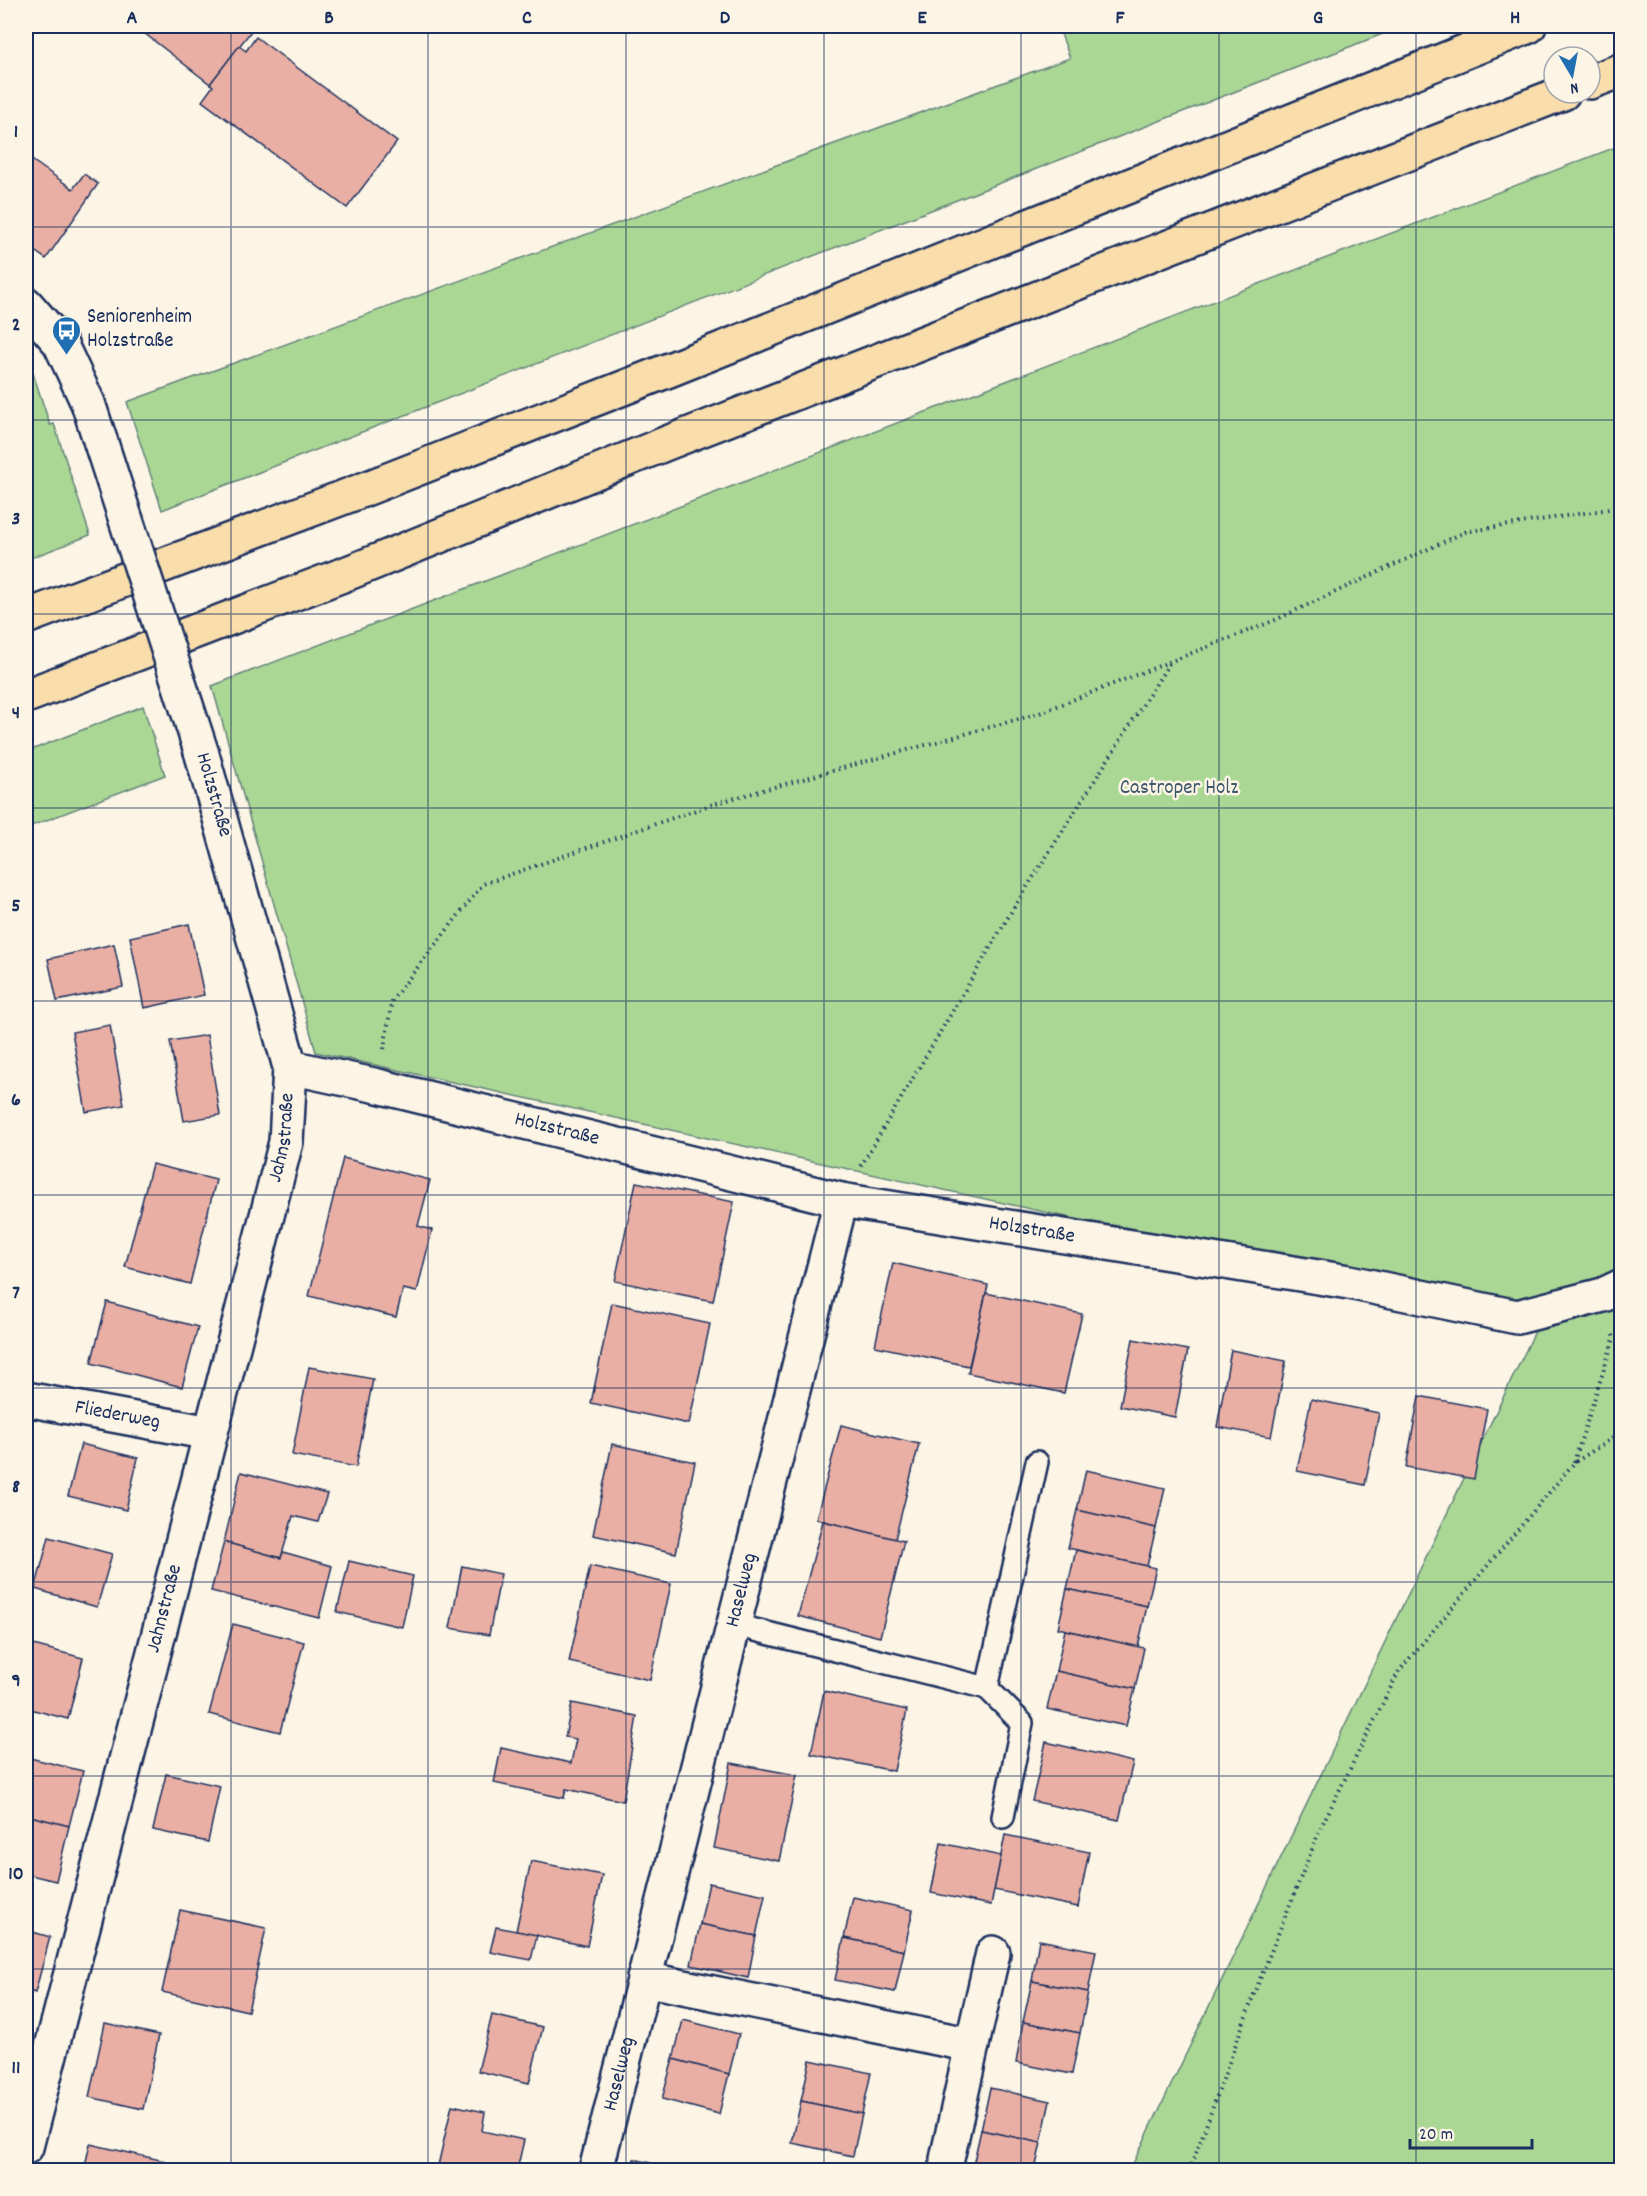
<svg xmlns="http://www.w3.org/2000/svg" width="1647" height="2196" viewBox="0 0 1647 2196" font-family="Dekko,sans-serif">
	<rect width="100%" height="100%" fill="#fcf5e5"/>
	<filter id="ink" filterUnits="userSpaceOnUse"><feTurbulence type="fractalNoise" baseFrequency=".0167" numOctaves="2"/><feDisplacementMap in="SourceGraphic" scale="12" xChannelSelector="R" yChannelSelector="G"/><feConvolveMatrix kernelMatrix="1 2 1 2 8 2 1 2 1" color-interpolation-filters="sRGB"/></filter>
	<g filter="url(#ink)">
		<g fill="#abd795" stroke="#63837a" stroke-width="1.5">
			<polygon points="1058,26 1403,26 162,510 127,402 1070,58"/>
			<polygon points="1621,145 1621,2170 1130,2170 1540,1321 316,1052 212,686"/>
			<polygon points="26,359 31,367 50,425 54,424 90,535 26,560"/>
			<polygon points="143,706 165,775 26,828 26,752"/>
		</g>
		<g fill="#e9afa4" stroke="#1b2f5e" stroke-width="1.5">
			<polygon points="135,26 255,26 210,84"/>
			<polygon points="256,37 397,142 347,208 202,101 213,86 210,84 239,46 246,51"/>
			<polygon points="26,156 73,189 84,174 98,184 46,259 26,245"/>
			<polygon points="189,924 204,995 144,1008 130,937"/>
			<polygon points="114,944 123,987 57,1001 48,959"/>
			<polygon points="110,1025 124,1105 86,1112 72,1032"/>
			<polygon points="207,1035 220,1115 184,1121 170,1041"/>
			<polygon points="343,1158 430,1180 418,1226 432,1230 417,1292 403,1289 396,1317 309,1296"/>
			<polygon points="152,1164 216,1180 190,1284 125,1267"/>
			<polygon points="636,1182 734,1202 713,1301 615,1281"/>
			<polygon points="893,1263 988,1285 969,1366 875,1346"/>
			<polygon points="986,1293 1082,1314 1064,1393 968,1373"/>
			<polygon points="107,1302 198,1327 182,1387 91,1363"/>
			<polygon points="612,1303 710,1324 689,1424 591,1403"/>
			<polygon points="1133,1339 1188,1350 1175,1417 1120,1406"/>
			<polygon points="1231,1350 1286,1361 1271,1437 1217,1427"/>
			<polygon points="309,1367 373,1379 356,1467 292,1455"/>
			<polygon points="1419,1396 1487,1409 1474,1479 1406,1467"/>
			<polygon points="1311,1399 1379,1413 1365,1485 1297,1471"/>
			<polygon points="841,1425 919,1444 895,1539 816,1519"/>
			<polygon points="81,1444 138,1458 126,1510 68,1496"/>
			<polygon points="612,1444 695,1462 676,1553 593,1535"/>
			<polygon points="1086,1470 1165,1488 1156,1528 1077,1510"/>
			<polygon points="241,1472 327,1494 318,1522 293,1516 281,1558 224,1542"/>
			<polygon points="1077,1510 1156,1528 1147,1566 1068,1548"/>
			<polygon points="823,1521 904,1541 880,1637 798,1616"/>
			<polygon points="49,1537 112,1554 97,1607 35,1589"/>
			<polygon points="224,1542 281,1558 283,1552 332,1566 319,1618 211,1591"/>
			<polygon points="1076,1550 1156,1568 1147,1606 1067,1589"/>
			<polygon points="349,1561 413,1576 402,1627 337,1612"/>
			<polygon points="462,1566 501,1574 489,1635 450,1628"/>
			<polygon points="590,1566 671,1584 650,1680 569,1662"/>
			<polygon points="1067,1589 1147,1606 1138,1647 1058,1628"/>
			<polygon points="233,1624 304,1642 280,1732 209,1714"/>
			<polygon points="1065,1630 1144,1648 1135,1689 1056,1671"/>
			<polygon points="26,1643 83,1658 68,1719 26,1708"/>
			<polygon points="1056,1671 1135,1689 1126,1726 1047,1709"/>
			<polygon points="824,1691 907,1710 894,1771 811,1754"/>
			<polygon points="572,1703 637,1716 623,1801 566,1789 564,1798 494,1783 501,1748 571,1763 576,1739 565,1737"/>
			<polygon points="1046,1742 1133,1762 1119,1820 1032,1801"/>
			<polygon points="26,1757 83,1771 69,1826 26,1815"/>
			<polygon points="731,1763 797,1775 779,1861 714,1848"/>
			<polygon points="166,1774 220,1786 208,1842 153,1830"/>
			<polygon points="26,1815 69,1826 56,1881 26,1874"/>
			<polygon points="1005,1835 1089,1852 1078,1907 994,1890"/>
			<polygon points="941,1843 1001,1856 991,1905 931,1893"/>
			<polygon points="531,1861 602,1875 587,1946 516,1931"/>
			<polygon points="709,1883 765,1895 756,1936 700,1924"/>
			<polygon points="853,1897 913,1910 904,1951 844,1938"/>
			<polygon points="180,1910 266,1928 248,2011 162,1992"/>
			<polygon points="700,1924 756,1936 748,1978 691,1965"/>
			<polygon points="496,1927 537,1935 531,1960 490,1952"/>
			<polygon points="26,1930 50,1937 35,1993 26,1990"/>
			<polygon points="844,1938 904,1951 895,1992 835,1980"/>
			<polygon points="1039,1940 1096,1951 1088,1992 1032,1981"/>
			<polygon points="1032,1981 1088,1992 1080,2033 1023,2022"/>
			<polygon points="492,2015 543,2027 529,2083 478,2071"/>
			<polygon points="683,2020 739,2034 729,2074 673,2059"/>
			<polygon points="1023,2022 1080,2033 1072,2074 1016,2063"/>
			<polygon points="105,2023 159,2035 143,2109 89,2097"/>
			<polygon points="673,2059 729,2074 719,2114 662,2099"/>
			<polygon points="810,2060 871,2073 862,2114 801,2101"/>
			<polygon points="990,2088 1050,2101 1041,2143 981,2130"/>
			<polygon points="801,2101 862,2114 853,2156 792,2143"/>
			<polygon points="452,2105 485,2112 482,2131 524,2140 517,2170 437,2170"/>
			<polygon points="981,2130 1041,2143 1035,2170 972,2170"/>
			<polygon points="90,2144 165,2161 163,2170 84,2170"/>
			<polygon points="634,2159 680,2170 632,2170"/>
		</g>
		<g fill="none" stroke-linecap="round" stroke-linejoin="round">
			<defs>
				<g id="lane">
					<polyline points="735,1625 987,1688 1037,1462"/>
					<polyline points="987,1688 1022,1723 1003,1817"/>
				</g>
				<g id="street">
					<polyline points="26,304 60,343 88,403 101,443"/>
					<path id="s1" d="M290,1067L378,1086L841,1200L1349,1282L1517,1317L1603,1295L1622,1286"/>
					<path id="s2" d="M26,1399L210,1433"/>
					<polyline points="644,1979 972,2045 993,1953"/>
					<path id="s3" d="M26,2147L286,1142L290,1067L201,751"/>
					<polyline points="947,2159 972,2045"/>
					<path id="s4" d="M596,2170L841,1200"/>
				</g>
				<g id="highway">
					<polyline points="1590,82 1622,70"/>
					<polyline points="26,617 355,493 669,370 1529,26"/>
					<polyline points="26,696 353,571 667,443 1563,93"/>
				</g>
			</defs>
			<use href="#lane" stroke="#1b2f5e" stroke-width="26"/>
			<use href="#street" stroke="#1b2f5e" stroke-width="38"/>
			<use href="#highway" stroke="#1b2f5e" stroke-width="38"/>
			<g stroke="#1b2f5e" stroke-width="4" stroke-dasharray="1.5 4.5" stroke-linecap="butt">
				<polyline points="384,1049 392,1000 483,884 713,804 1037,714 1273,621 1465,532 1622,507"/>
				<polyline points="861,1166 1013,909 1170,662"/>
				<polyline points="1574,1462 1614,1338 1612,1332"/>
				<polyline points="1190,2170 1254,1994 1321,1827 1399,1671 1574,1463 1622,1432"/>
			</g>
			<use href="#lane" stroke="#fcf5e5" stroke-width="21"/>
			<use href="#street" stroke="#fcf5e5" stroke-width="33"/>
			<use href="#highway" stroke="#f9deab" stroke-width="33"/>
			<defs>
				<polyline id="street-bridge" points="101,443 201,751"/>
			</defs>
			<use href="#street-bridge" stroke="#1b2f5e" stroke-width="38" stroke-linecap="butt"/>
			<use href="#street-bridge" stroke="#fcf5e5" stroke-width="33"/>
		</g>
	</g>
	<path fill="none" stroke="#1b2f5e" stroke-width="1.5" stroke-opacity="0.55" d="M231,26V2170M428,26V2170M626,26V2170M824,26V2170M1021,26V2170M1219,26V2170M1416,26V2170M26,227H1622M26,420H1622M26,614H1622M26,808H1622M26,1001H1622M26,1195H1622M26,1388H1622M26,1582H1622M26,1776H1622M26,1969H1622"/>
	<defs>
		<symbol id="bus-pin" viewBox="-11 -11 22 30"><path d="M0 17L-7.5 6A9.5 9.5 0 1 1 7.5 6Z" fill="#1f6fb2" stroke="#fcf5e5"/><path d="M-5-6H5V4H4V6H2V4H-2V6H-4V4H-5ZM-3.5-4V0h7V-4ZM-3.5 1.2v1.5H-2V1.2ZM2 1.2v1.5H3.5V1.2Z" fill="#fff"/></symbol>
	</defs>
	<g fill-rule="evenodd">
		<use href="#bus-pin" x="50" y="314" width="33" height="45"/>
	</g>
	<g text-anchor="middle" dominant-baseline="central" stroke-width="5" stroke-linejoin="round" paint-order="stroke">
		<g font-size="21" fill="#1b2f5e" stroke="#fcf5e5" text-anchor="start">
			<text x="87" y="318">Seniorenheim<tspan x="87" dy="24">Holzstraße</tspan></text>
		</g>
		<g font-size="21" fill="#3f596c" stroke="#fcf5e5">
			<text x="1179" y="789">Castroper Holz</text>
		</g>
		<g font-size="21" fill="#1b2f5e" stroke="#fcf5e5">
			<text transform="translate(213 795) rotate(74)">Holzstraße</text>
			<text stroke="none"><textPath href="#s1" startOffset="274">Holzstraße</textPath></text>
			<text stroke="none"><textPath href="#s3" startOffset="1042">Jahnstraße</textPath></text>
			<text stroke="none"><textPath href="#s1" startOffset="760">Holzstraße</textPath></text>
			<text stroke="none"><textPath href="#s2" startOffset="93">Fliederweg</textPath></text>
			<text stroke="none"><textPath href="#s4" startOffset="598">Haselweg</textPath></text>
			<text stroke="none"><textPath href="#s3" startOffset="556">Jahnstraße</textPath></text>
			<text stroke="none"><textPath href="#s4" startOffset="99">Haselweg</textPath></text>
		</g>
	</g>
	<rect width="1647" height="2196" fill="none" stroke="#fcf5e5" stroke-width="66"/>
	<g transform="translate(1572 75) rotate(170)"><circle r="28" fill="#fcf5e5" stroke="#a2a6af" stroke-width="1.5"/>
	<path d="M0-4.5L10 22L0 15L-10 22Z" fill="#1f6fb2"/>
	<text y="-9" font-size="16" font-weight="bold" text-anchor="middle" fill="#1b2f5e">N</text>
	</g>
	<path d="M1410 2139v9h122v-9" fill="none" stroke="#1b2f5e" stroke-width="3"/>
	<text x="1419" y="2139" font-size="18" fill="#1b2f5e" stroke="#fcf5e5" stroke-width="4.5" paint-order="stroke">20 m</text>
	<rect x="33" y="33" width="1581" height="2130" fill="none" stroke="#1b2f5e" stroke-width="2"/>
	<g font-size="20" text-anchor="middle" font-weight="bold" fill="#1b2f5e">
		<text x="132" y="23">A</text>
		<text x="329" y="23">B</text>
		<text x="527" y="23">C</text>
		<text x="725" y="23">D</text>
		<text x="922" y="23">E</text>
		<text x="1120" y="23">F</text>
		<text x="1318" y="23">G</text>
		<text x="1515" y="23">H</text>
		<text x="16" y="137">1</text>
		<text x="16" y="330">2</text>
		<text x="16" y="524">3</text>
		<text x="16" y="718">4</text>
		<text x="16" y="911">5</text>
		<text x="16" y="1105">6</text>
		<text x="16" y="1298">7</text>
		<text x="16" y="1492">8</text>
		<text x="16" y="1686">9</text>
		<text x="16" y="1879">10</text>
		<text x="16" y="2073">11</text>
	</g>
</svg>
